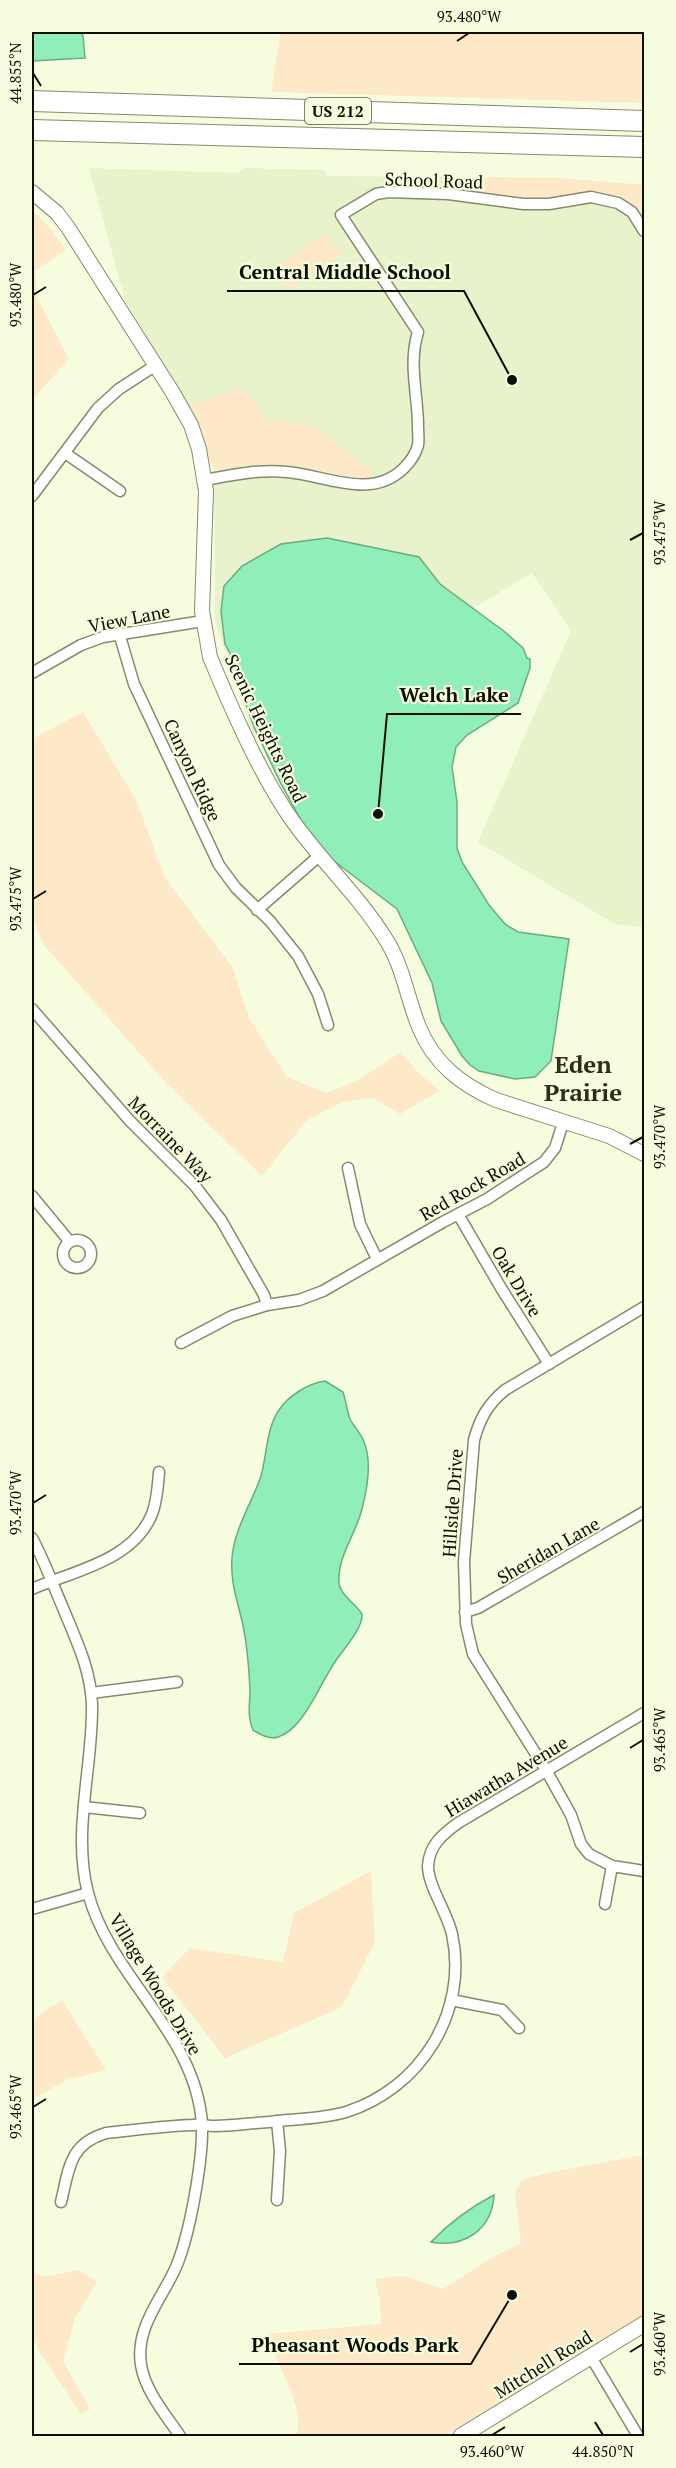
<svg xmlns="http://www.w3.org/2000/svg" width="676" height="2468" viewBox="0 0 676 2468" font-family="'PT Serif',serif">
	<rect width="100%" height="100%" fill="#f6fdde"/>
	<polygon fill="#e8f2cb" points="89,168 238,173 245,168 324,170 327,176 556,178 644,185 644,927 615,924 478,842 571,631 532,573 255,740 215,621 214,470 188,406 125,300"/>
	<g fill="#fde8c7">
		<polygon points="281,32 644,32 644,103 271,92"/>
		<path d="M474,177L556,178L644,185V221C613,177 573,200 529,199C510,198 491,194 473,191Z"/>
		<polygon points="32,210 51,229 66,250 35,271 39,301 69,359 32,400"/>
		<polygon points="326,233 340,255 288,289 275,267"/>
		<polygon points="243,388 267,419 312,425 373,472 368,480 289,464 250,464 214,470 188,406"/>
		<polygon points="83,712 136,800 165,878 233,968 249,1018 287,1077 326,1093 357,1081 401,1052 418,1072 439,1091 400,1114 373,1098 342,1102 306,1121 262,1176 165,1082 43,944 32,916 32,739"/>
		<polygon points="371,1871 375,1942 342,2007 225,2058 162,1977 190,1948 283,1962 294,1913"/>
		<polygon points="62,2000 106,2070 66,2080 32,2100 32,2020"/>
		<path d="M644,2155V2314L444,2436H295C309,2412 274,2361 267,2334L381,2324L380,2301L375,2279L403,2276L443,2289L493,2257L521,2243L515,2193L522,2180L547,2173Z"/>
		<polygon points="32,2270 43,2277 79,2270 97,2282 75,2318 63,2361 90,2409 81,2414 39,2351 32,2334"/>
	</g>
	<g fill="#90efb8" stroke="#69ac82" stroke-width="1.5">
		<polygon points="32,32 81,32 83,36 85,58 32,61"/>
		<polygon points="327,538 419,557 440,584 505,632 523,648 527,658 530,659 530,668 518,703 467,735 456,747 452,767 457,802 457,848 462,862 489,905 505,924 518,932 569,939 551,1061 535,1077 515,1079 479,1071 470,1065 462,1056 441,1021 432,983 397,909 330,858 304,826 280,782 254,727 236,676 236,664 225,644 221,611 224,586 242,566 281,544"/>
		<path d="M325,1381L343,1392C346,1401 347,1411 350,1419C354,1427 361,1433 364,1442C372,1461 367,1490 362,1509C356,1534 337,1557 339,1583C341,1597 361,1608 362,1615C363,1628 342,1651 335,1662C320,1683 304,1729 278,1737C269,1740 260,1734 253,1730C247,1716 250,1704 250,1689C249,1669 247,1645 243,1625C238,1603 230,1582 232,1558C234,1529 252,1503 261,1476C267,1455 266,1429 279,1410C288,1396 309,1383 325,1381Z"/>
		<path d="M494,2195C492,2230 464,2248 431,2242C450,2222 469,2208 494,2195Z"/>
	</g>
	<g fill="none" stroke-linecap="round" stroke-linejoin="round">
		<defs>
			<g id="minor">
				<polyline points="65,453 120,491"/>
				<path d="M205,480C232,475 259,469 287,472C325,475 371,501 404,468C410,462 416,454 418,445C419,440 418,433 418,427C418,394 408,364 418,332L341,215L376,194L388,192L448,194L523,204H549L591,197L618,203L632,212L644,231"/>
				<polyline points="32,496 98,408 119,389 156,365"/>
				<polyline points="119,633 134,684 219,865 236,888 270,921 298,956 318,994 328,1025"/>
				<polyline points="32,673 81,645 103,637 203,621"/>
				<polyline points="257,910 319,856"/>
				<polyline points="32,1009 130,1121 195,1186 221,1220 264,1295 267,1305"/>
				<polyline points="348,1168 360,1224 377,1259"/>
				<polyline points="32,1196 70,1242"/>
				<polyline points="458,1214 501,1288 549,1364"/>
				<circle cx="77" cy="1254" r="14"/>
				<path d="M644,1307L505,1390C488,1404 480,1418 474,1440L464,1562L466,1624L473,1654L546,1770L571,1815L581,1844L589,1854L612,1866L644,1871"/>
				<polyline points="181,1343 232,1316 267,1305 299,1300 323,1291 443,1222 487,1199 544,1162 555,1148 563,1123"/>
				<path d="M32,1538C44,1560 53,1585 63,1608C76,1640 91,1670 92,1705C93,1767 72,1831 88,1893C110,1977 197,2034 202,2125C203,2160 190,2234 176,2267C162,2299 135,2327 141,2365C145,2391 166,2415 180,2436"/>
				<path d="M32,1589C73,1571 133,1561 152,1514C157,1501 158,1486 159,1472"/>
				<polyline points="465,1612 478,1608 644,1512"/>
				<polyline points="91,1693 177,1682"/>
				<polyline points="84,1807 140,1813"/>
				<polyline points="605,1904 612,1866"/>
				<polyline points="32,1909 88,1893"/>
				<polyline points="451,2000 502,2010 519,2028"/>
				<polyline points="277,2200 280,2151 277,2121"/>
				<path d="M61,2202C69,2169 69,2144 106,2133C135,2130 163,2126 192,2125C200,2124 207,2126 215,2126C233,2126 251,2123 269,2122C294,2119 322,2119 346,2112C420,2089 469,2012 452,1934C447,1912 428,1886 428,1866C429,1845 443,1834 458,1823L644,1713"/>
				<polyline points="591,2357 638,2436"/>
			</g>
			<path id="tertiary" d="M32,192L57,213L69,229L173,393L191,425L199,449L206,491L202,611L210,657C231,708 260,775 292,820C321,861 359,896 385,938C403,965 407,998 419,1027C434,1064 462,1085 496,1100L609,1136L644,1154"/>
			<polyline id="secondary" points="461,2436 644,2324"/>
			<g id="motorway">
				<polyline points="32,101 644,121"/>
				<polyline points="32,130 644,147"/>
			</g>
		</defs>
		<use href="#minor" stroke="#848a6e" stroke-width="13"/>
		<use href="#tertiary" stroke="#848a6e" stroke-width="16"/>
		<use href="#secondary" stroke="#848a6e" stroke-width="17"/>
		<use href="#motorway" stroke="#848a6e" stroke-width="22"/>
		<use href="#minor" stroke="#fff" stroke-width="10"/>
		<use href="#tertiary" stroke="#fff" stroke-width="14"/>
		<use href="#secondary" stroke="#fff" stroke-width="15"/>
		<use href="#motorway" stroke="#fff" stroke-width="20"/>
	</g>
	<path fill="none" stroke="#0d0f05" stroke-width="2" d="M457,41L469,33M33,73L41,86M33,295L46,287M630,540L643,533M33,899L46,891M630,1144L643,1137M33,1503L46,1495M630,1748L643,1740M33,2107L46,2099M630,2352L643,2344M595,2422L603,2435M492,2435L505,2427"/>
	<g text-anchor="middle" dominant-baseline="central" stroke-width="4.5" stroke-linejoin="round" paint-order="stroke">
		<rect fill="#f6fdde" stroke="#535646" stroke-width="1.5" x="305" y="98" width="66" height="26" rx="4.5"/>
		<g font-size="16" font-weight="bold" fill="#0d0f05">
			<text x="338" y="111">US 212</text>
		</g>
		<g font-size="18" fill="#0d0f05" stroke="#f6fdde">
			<text transform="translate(434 180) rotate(2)">School Road</text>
			<text transform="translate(129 618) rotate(-11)">View Lane</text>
			<text transform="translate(266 728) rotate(64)">Scenic Heights Road</text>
			<text transform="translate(193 770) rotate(65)">Canyon Ridge</text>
			<text transform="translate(171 1139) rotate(46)">Morraine Way</text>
			<text transform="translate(472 1186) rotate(-30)">Red Rock Road</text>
			<text transform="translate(517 1281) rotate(59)">Oak Drive</text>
			<text transform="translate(452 1503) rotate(-86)">Hillside Drive</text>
			<text transform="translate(548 1550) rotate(-30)">Sheridan Lane</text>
			<text transform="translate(506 1776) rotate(-31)">Hiawatha Avenue</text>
			<text transform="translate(156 1984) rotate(59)">Village Woods Drive</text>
			<text transform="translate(543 2364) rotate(-32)">Mitchell Road</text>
		</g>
		<g font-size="24" font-weight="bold" fill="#2a2f16" stroke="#f6fdde">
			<text x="583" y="1064">Eden<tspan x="583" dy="28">Prairie</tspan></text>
		</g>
	</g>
	<path fill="none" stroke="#0d0f05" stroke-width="2" d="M512 380L464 291H227M378 814L387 714H521M512 2295L471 2364H239"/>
	<g fill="#0d0f05" stroke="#f6fdde" stroke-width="2">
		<circle cx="512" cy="380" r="6"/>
		<circle cx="378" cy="814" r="6"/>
		<circle cx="512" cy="2295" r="6"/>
	</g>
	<g font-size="20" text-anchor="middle" font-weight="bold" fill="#0d0f05" stroke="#f6fdde" stroke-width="4.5" stroke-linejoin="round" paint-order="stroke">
		<text x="345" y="279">Central Middle School</text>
		<text x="454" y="702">Welch Lake</text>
		<text x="355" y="2352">Pheasant Woods Park</text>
	</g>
	<rect width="676" height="2468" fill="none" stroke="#f6fdde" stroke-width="66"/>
	<rect x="33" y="33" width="610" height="2402" fill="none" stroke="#0d0f05" stroke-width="2"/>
	<g font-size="15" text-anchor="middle" fill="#0d0f05">
		<text x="469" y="22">93.480°W</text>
		<text transform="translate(16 73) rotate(-90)" y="5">44.855°N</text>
		<text transform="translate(16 295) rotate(-90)" y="5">93.480°W</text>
		<text transform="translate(660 533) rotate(-90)" y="5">93.475°W</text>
		<text transform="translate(16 899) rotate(-90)" y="5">93.475°W</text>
		<text transform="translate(660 1137) rotate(-90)" y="5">93.470°W</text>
		<text transform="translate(16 1503) rotate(-90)" y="5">93.470°W</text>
		<text transform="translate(660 1740) rotate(-90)" y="5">93.465°W</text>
		<text transform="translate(16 2107) rotate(-90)" y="5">93.465°W</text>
		<text transform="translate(660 2344) rotate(-90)" y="5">93.460°W</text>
		<text x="492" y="2457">93.460°W</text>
		<text x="603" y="2457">44.850°N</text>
	</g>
</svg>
